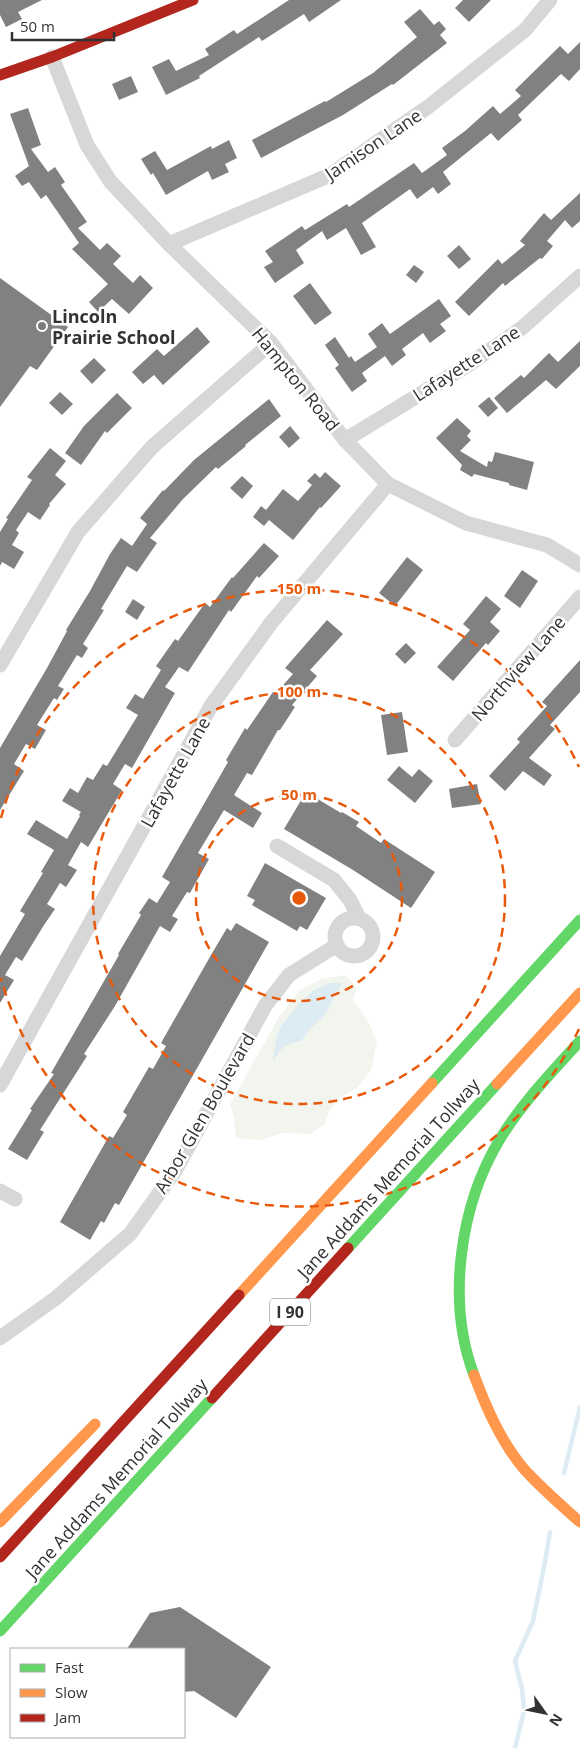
<svg xmlns="http://www.w3.org/2000/svg" width="580" height="1748" viewBox="0 0 580 1748" font-family="'Open Sans',sans-serif">
	<rect width="100%" height="100%" fill="#fff"/>
	<polygon fill="#f1f5ed" points="345,975 357,987 353,1001 368,1021 377,1042 371,1070 358,1087 340,1098 329,1111 325,1124 311,1134 283,1133 259,1140 236,1138 234,1118 230,1104 279,1017 299,991 321,979"/>
	<path fill="#ddebf3" d="M330,983H342L324,1016L309,1030L301,1041C285,1044 281,1047 273,1062L276,1039L281,1026L299,1004L314,990Z"/>
	<g fill="none" stroke-linecap="round" stroke-linejoin="round">
		<g stroke="#ddebf3" stroke-width="4.5">
			<polyline points="564,1473 580,1407"/>
			<polyline points="515,1748 524,1711 522,1689 515,1661 533,1621 545,1562 550,1532"/>
		</g>
	</g>
	<g fill="#818181">
		<polygon points="0,0 42,0 18,12 22,19 6,27 0,15"/>
		<polygon points="289,0 341,0 309,22 304,14 262,41 259,37 199,76 200,78 166,95 152,67 169,59 176,71 209,55 205,49 234,30 237,34"/>
		<polygon points="463,0 491,0 469,22 455,8"/>
		<polygon points="420,9 434,25 439,21 446,29 440,35 447,43 393,85 392,84 343,115 261,158 252,140 325,101 326,102 373,73 417,37 404,22"/>
		<polygon points="580,42 580,69 569,81 561,74 518,115 522,120 498,141 491,133 443,172 451,184 438,194 433,187 417,199 410,189 362,223 376,247 361,255 346,228 327,240 322,231 296,250 304,263 275,283 264,267 273,262 265,251 302,226 305,230 347,204 349,207 414,163 422,173 447,155 442,148 465,131 493,106 500,114 521,96 515,90 560,46 568,54"/>
		<polygon points="131,76 138,92 119,100 112,84"/>
		<polygon points="28,108 41,145 31,149 48,172 55,167 65,182 61,185 87,222 78,228 100,250 107,243 121,256 113,264 133,283 140,275 153,288 129,314 112,299 98,312 89,302 108,284 72,249 79,243 46,195 41,199 29,182 22,186 15,176 29,166 10,114"/>
		<polygon points="229,140 237,158 225,164 229,172 212,180 208,171 166,195 153,173 151,175 141,159 155,151 167,170 211,146 212,149"/>
		<polygon points="580,193 580,221 572,228 565,220 547,241 553,246 542,259 540,258 505,286 503,283 469,316 455,302 498,259 502,264 525,245 520,241 544,213 551,220"/>
		<polygon points="459,245 471,259 459,269 447,256"/>
		<polygon points="414,265 424,272 416,283 406,275"/>
		<polygon points="0,278 68,327 37,370 30,366 0,407"/>
		<polygon points="310,283 332,313 315,325 293,296"/>
		<polygon points="439,299 451,316 440,324 446,331 430,343 423,333 402,349 406,355 392,366 385,356 362,373 367,381 352,392 335,368 339,365 325,345 335,337 349,358 351,356 355,362 377,347 368,334 382,323 390,334"/>
		<polygon points="197,327 210,342 163,385 154,375 143,384 132,372 157,349 164,356"/>
		<polygon points="580,341 580,366 556,389 546,380 507,413 494,398 521,375 524,378 549,353 558,362"/>
		<polygon points="94,358 106,370 92,384 80,371"/>
		<polygon points="60,392 73,404 62,415 49,403"/>
		<polygon points="117,393 132,408 107,433 105,431 81,465 65,453 84,426"/>
		<polygon points="489,397 498,408 488,417 478,406"/>
		<polygon points="269,399 281,416 245,445 246,446 218,469 216,467 183,499 150,538 157,543 137,572 127,566 101,609 104,610 83,644 88,648 82,658 77,655 58,686 64,689 57,700 54,698 37,725 46,730 35,749 26,744 14,764 24,771 0,810 0,748 47,668 67,631 66,630 90,591 110,554 121,538 132,546 147,524 140,518 163,490 164,491 194,460"/>
		<polygon points="457,418 471,431 467,436 471,440 460,451 487,467 488,461 492,462 495,452 534,462 527,490 509,485 509,483 474,474 472,477 460,470 462,465 436,438"/>
		<polygon points="290,426 300,438 289,448 279,437"/>
		<polygon points="50,448 66,461 55,475 66,484 49,504 50,505 40,520 28,512 16,530 19,533 12,545 24,552 14,569 2,562 0,566 0,532 8,519 6,518 32,480 27,477"/>
		<polygon points="325,472 341,486 321,508 320,507 293,540 269,520 264,526 253,517 261,506 266,510 283,489 298,501 312,485 307,481 315,473 320,478"/>
		<polygon points="242,476 253,486 242,499 230,488"/>
		<polygon points="264,543 279,556 259,578 257,576 231,612 229,610 188,672 179,667 165,687 175,693 132,768 125,764 113,784 122,790 88,847 81,842 68,865 77,870 66,887 60,883 47,904 55,909 44,925 22,961 16,957 5,975 14,980 0,1003 0,956 25,914 20,911 43,873 41,872 54,850 27,834 36,820 67,839 80,816 79,815 81,812 62,801 70,788 78,793 87,777 93,780 103,764 107,766 138,715 126,708 135,694 143,699 161,670 156,666 175,639 178,641 205,603 210,607 232,577 233,578"/>
		<polygon points="407,557 423,570 395,606 379,593"/>
		<polygon points="522,570 538,581 520,608 504,596"/>
		<polygon points="486,596 501,609 490,622 500,631 488,645 486,643 453,681 437,667 470,630 463,624"/>
		<polygon points="133,599 145,607 137,620 125,612"/>
		<polygon points="327,620 343,634 310,670 317,676 292,705 295,707 280,730 278,730 252,775 247,773 234,795 262,813 253,828 224,810 198,853 209,859 190,893 187,892 172,916 178,919 170,932 160,926 115,1006 84,1054 87,1056 40,1130 44,1132 27,1160 8,1149 32,1110 30,1109 54,1074 51,1073 119,955 118,954 141,915 139,913 149,898 157,903 170,882 162,877 228,762 226,760 245,728 247,730 273,692 275,694 293,674 285,668"/>
		<polygon points="406,643 416,653 405,664 395,654"/>
		<polygon points="580,660 580,692 550,725 555,729 529,758 552,775 544,786 523,771 505,791 489,776 520,742 517,739 547,706 542,702"/>
		<polygon points="402,712 408,752 387,755 381,715"/>
		<polygon points="399,766 412,777 419,769 433,781 415,803 387,780"/>
		<polygon points="477,784 481,804 452,808 449,789"/>
		<polygon points="306,792 341,813 342,812 359,822 356,826 381,843 384,839 435,872 411,908 353,870 284,829"/>
		<polygon points="265,863 326,898 307,930 300,926 297,931 252,905 255,900 247,896"/>
		<polygon points="236,923 269,942 119,1205 115,1203 104,1223 101,1221 90,1240 60,1222 109,1136 113,1138 127,1115 123,1112 149,1067 153,1069 166,1046 161,1043 211,955 227,928 231,931"/>
		<polygon points="180,1607 271,1667 236,1718 194,1691 184,1692 184,1649 127,1649 150,1613"/>
	</g>
	<g fill="none" stroke-linecap="round" stroke-linejoin="round">
		<g stroke="#d7d7d7" stroke-width="15">
			<polyline points="52,57 87,145 110,181 169,244 271,343 345,440 388,484 466,523 547,545 580,565"/>
			<polyline points="169,244 330,175 428,107 525,30 550,0"/>
			<polyline points="345,440 468,365 522,328 580,276"/>
			<polyline points="0,665 78,532 152,447 271,343"/>
			<polyline points="455,740 580,597"/>
			<polyline points="277,846 334,880 350,900 359,918"/>
			<circle cx="354" cy="937" r="19"/>
			<polyline points="0,1085 211,706 271,623 388,484"/>
			<polyline points="0,1191 15,1199"/>
			<polyline points="0,1338 56,1298 130,1234 175,1171 265,1006 289,975 337,945"/>
		</g>
		<g stroke="#63d668" stroke-width="11">
			<polyline points="432,1083 580,920"/>
			<polyline points="348,1248 497,1084"/>
			<path d="M474,1375C446,1301 460,1205 500,1139C522,1103 552,1072 580,1041"/>
			<polyline points="0,1631 212,1398"/>
		</g>
		<g stroke="#ff974d" stroke-width="11">
			<polyline points="497,1084 580,993"/>
			<polyline points="239,1295 432,1083"/>
			<path d="M474,1375C486,1407 501,1442 524,1469C541,1488 561,1505 580,1522"/>
			<polyline points="0,1522 95,1424"/>
		</g>
		<g stroke="#b3261e" stroke-width="11">
			<polyline points="0,75 52,57 193,0"/>
			<polyline points="212,1398 348,1248"/>
			<polyline points="0,1557 239,1295"/>
		</g>
	</g>
	<g fill="none" stroke="#e8590c" stroke-width="2.5" stroke-dasharray="9 6">
		<circle cx="299" cy="898" r="103"/>
		<circle cx="299" cy="898" r="206"/>
		<path d="M579 1029A309 309 0 0 1 1 978M1 818A309 309 0 0 1 579 767"/>
	</g>
	<circle fill="#7a7a7a" stroke="#fff" stroke-width="2" cx="42" cy="326" r="5"/>
	<g text-anchor="middle" dominant-baseline="central" stroke-width="5" stroke-linejoin="round" paint-order="stroke">
		<rect fill="#fff" stroke="#707070" stroke-width="1" x="270" y="1298.5" width="40" height="27" rx="4"/>
		<g font-size="16" font-weight="bold" fill="#333">
			<text x="290" y="1312">I 90</text>
		</g>
		<g font-size="18" fill="#333" stroke="#fff">
			<text transform="translate(373 144) rotate(-34)">Jamison Lane</text>
			<text transform="translate(466 363) rotate(-33)">Lafayette Lane</text>
			<text transform="translate(296 379) rotate(51)">Hampton Road</text>
			<text transform="translate(518 668) rotate(-49)">Northview Lane</text>
			<text transform="translate(175 772) rotate(-61)">Lafayette Lane</text>
			<text transform="translate(204 1113) rotate(-60)">Arbor Glen Boulevard</text>
			<text transform="translate(388 1178) rotate(-48)">Jane Addams Memorial Tollway</text>
			<text transform="translate(116 1478) rotate(-48)">Jane Addams Memorial Tollway</text>
		</g>
		<g font-size="18" font-weight="bold" fill="#333" stroke="#fff" text-anchor="start">
			<text x="52" y="316">Lincoln<tspan x="52" dy="21">Prairie School</tspan></text>
		</g>
	</g>
	<circle cx="299" cy="898" r="8" fill="#e8590c" stroke="#fff" stroke-width="2.5"/>
	<g font-size="15" text-anchor="middle" font-weight="bold" fill="#e8590c" stroke="#fff" stroke-width="5" stroke-linejoin="round" paint-order="stroke">
		<text x="299" y="594">150 m</text>
		<text x="299" y="697">100 m</text>
		<text x="299" y="800">50 m</text>
	</g>
	<rect x="10" y="1648" width="175" height="90" fill="#ffffff" stroke="#adadad"/>
	<rect x="20" y="1664" width="25" height="8" fill="#63d668" stroke="#adadad"/>
	<text x="55" y="1673" font-size="15" fill="#333333">Fast</text>
	<rect x="20" y="1689" width="25" height="8" fill="#ff974d" stroke="#adadad"/>
	<text x="55" y="1698" font-size="15" fill="#333333">Slow</text>
	<rect x="20" y="1714" width="25" height="8" fill="#b3261e" stroke="#adadad"/>
	<text x="55" y="1723" font-size="15" fill="#333333">Jam</text>
	<g transform="translate(545 1713) rotate(123)" stroke="#ffffff" stroke-width="4" paint-order="stroke">
	<path d="M0-4L9 19L0 12L-9 19Z" fill="#333333"/>
	<text y="-8" font-size="14" font-weight="bold" text-anchor="middle" fill="#333333">N</text>
	</g>
	<path d="M12 32v8h102v-8" fill="none" stroke="#333333" stroke-width="2.5"/>
	<text x="20" y="32" font-size="15" fill="#333333" stroke="#ffffff" stroke-width="4" paint-order="stroke">50 m</text>
</svg>
